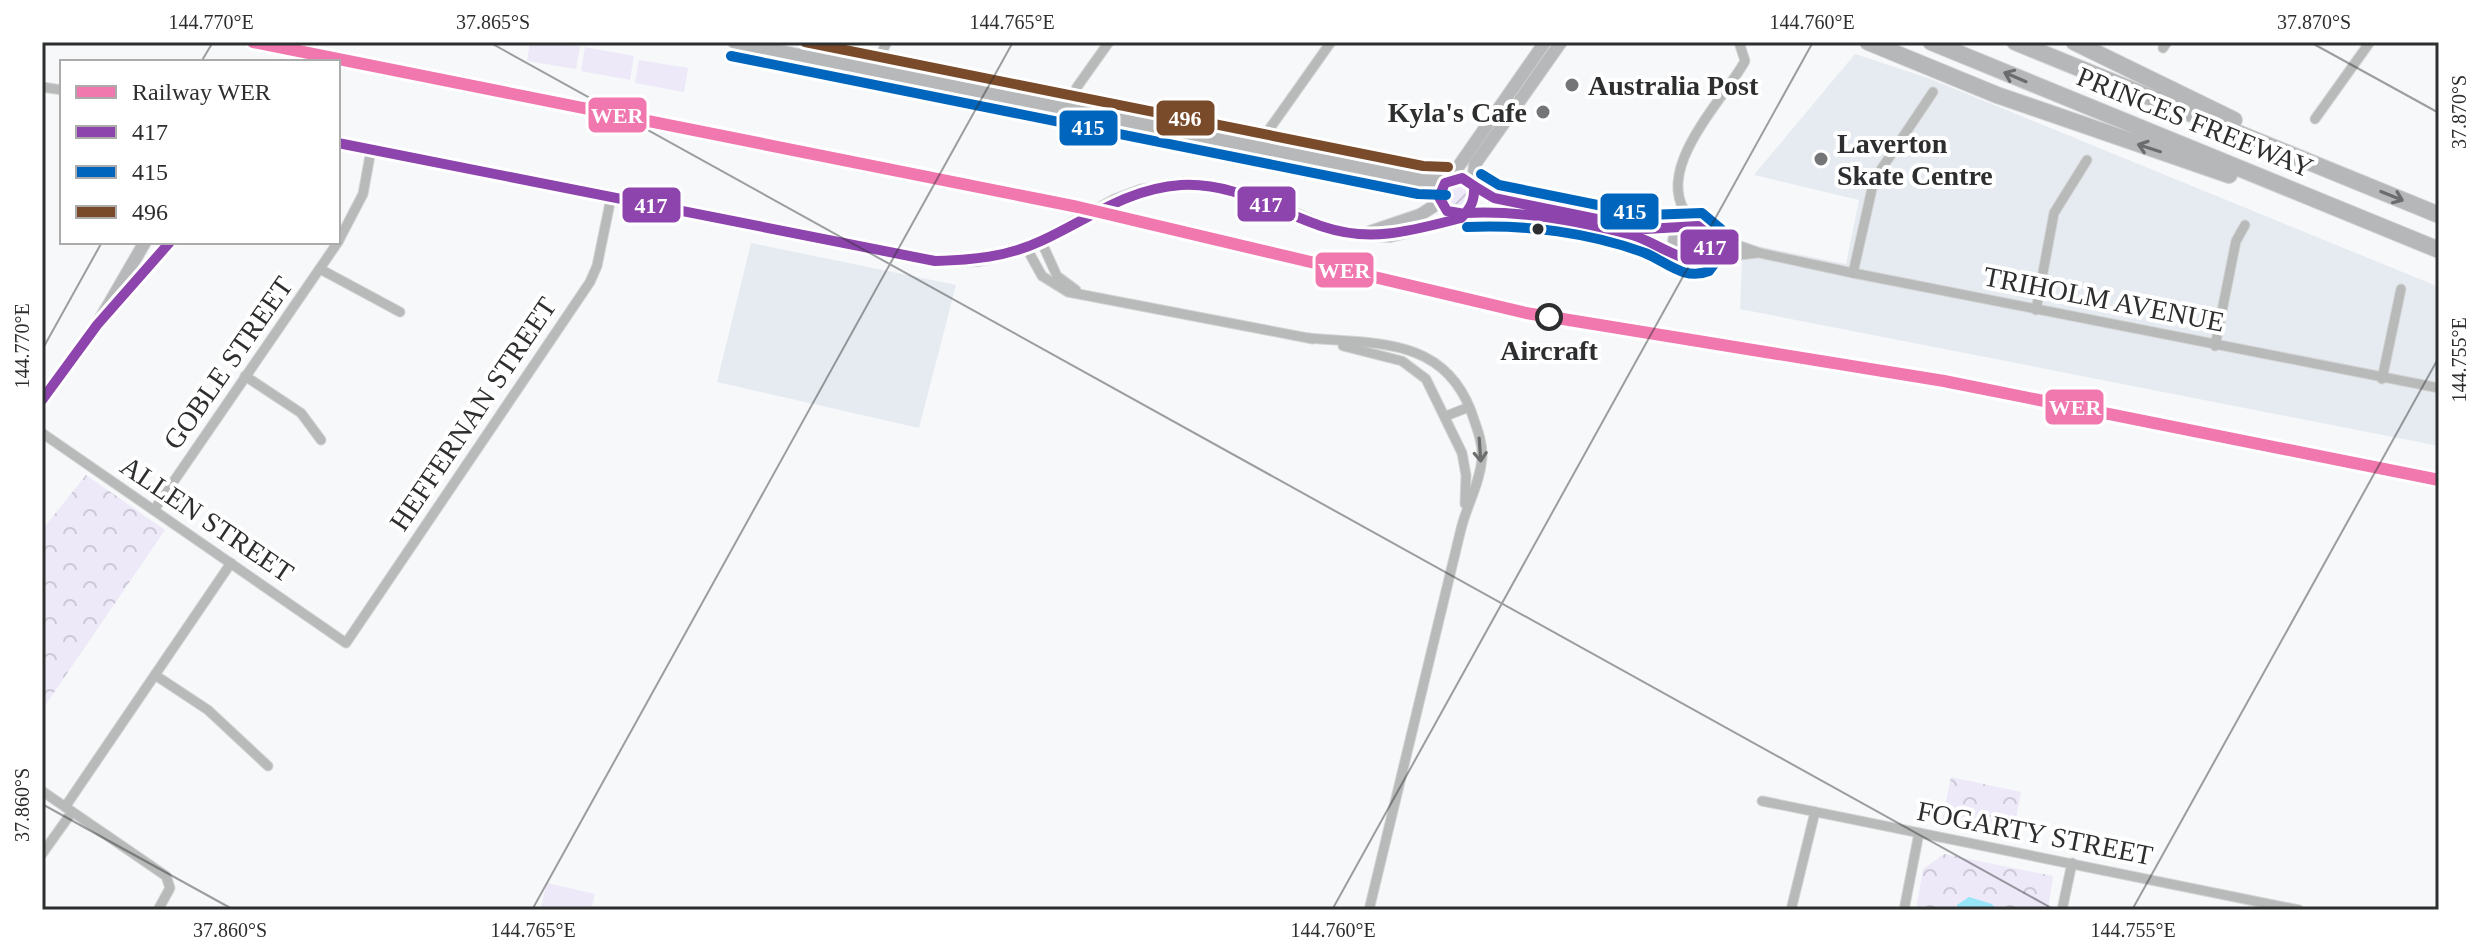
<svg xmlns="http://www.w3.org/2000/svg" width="2481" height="952" viewBox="0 0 2481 952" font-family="Georgia,serif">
	<defs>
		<pattern id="park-crowns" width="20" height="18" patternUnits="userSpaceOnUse" patternTransform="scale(2)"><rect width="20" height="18" fill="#ede9f9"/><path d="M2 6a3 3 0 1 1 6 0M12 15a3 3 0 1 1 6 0" fill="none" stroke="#ccc8d6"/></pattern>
		<pattern id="garden-furrows" width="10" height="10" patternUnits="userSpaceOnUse" patternTransform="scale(2)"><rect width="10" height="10" fill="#ede9f9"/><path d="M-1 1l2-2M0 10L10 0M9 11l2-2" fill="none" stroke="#ccc8d6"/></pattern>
	</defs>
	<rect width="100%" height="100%" fill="#f6f8fa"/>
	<g fill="#e6ebf1">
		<polygon points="1855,54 1928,78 2439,287 2439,446 1740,309 1743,243 1846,264 1859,200 1754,175"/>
		<polygon points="751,243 956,285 919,428 717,382"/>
	</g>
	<g fill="#ede9f9">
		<polygon points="530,42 580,46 576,69 527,61"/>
		<polygon points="585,47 634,56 630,80 581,71"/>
		<polygon points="639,60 688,68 684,92 635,83"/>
		<polygon points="547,883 595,894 591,910 540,910"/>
	</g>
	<g fill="url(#park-crowns)">
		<polygon points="86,475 165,530 42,710 42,530"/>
		<polygon points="1951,777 2021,792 2014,830 2006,828 2004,834 1942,821"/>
		<polygon points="1944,854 2053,876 2048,910 1916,910 1923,869"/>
	</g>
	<g fill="url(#garden-furrows)">
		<circle cx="1458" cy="196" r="11"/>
		<circle cx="1694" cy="243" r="10"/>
	</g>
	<polygon fill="#97e6f7" points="1969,897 1992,904 1996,910 1957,910 1957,905"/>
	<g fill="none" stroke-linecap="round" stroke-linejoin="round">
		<defs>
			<g id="street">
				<polyline points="2163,48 2167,42"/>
				<polyline points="873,70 887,42"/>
				<polyline points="42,87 62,90"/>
				<polyline points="1067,110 1077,87 1109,42"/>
				<polyline points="2315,119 2370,42"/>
				<polyline points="1262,149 1268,131 1331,42"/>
				<path d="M1689,217C1650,171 1724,100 1745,61L1739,42"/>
				<polyline points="1709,235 1760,253 1853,273 2439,388"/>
				<polyline points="1041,241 1057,276 1076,290"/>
				<polyline points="338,242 363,194 371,150"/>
				<polyline points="1026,247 1042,276 1068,292 1313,339"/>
				<polyline points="1697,260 1757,253"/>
				<polyline points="320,269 400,312"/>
				<polyline points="1853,273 1874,180 1933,92"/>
				<polyline points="2036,310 2054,213 2087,160"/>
				<path d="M1309,338C1375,344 1443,337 1471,411C1476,426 1483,442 1482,458C1480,483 1467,505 1461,529L1369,910"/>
				<polyline points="1343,346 1402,361 1426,379 1462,453 1466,475 1465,504"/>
				<polyline points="2215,346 2236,241 2245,225"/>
				<polyline points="245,376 301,413 321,440"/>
				<polyline points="2382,379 2401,289"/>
				<polyline points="1446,416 1469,407"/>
				<polyline points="42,433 346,643 590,282 597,266 611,198"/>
				<polyline points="154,510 338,242"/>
				<polyline points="155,675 208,710 268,766"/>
				<polyline points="42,791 166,876 170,888 158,910"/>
				<polyline points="1762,801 2299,910"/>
				<polyline points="65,807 231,563"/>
				<polyline points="42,854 72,812"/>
				<polyline points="1791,910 1815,812"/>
				<polyline points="1904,910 1919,833"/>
				<polyline points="2062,910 2072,863"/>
			</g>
			<g id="secondary">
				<polyline points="734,42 1421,180 1447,181"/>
				<path d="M338,143L935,261L978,260L1011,252L1041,241L1116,200L1140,191L1181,185L1212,186L1252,195L1324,227L1350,233L1390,236L1461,218C1473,207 1476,202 1474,186L1462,178L1445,183L1439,197L1447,211L1465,214"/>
				<polyline points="1398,180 1439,199"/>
				<polyline points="1449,180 1545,42"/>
				<polyline points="1473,185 1475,164 1561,42"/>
				<path d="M1474,186C1496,208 1647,232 1681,228"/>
				<path d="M1466,213C1513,207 1644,231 1683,258"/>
				<circle cx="1692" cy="243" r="18"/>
				<polyline points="1370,232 1420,215 1440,202"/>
				<polyline points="110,311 170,242"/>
				<polyline points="42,400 97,325 145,242"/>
			</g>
			<g id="highway">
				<polyline points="1868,42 1997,95 2229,175"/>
				<polyline points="1931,42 2439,250"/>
				<polyline points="2015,42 2439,215"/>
				<polyline points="2074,42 2234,120"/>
			</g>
		</defs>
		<use href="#street" stroke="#d3d4d5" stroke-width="11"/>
		<use href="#secondary" stroke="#d3d4d5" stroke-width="14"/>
		<use href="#highway" stroke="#d3d4d5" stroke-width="18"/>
		<use href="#street" stroke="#b8b9b9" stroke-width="9"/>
		<use href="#secondary" stroke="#b7b8b9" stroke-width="12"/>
		<use href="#highway" stroke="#b5b7b8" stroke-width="16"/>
		<defs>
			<g id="bus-1">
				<path d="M338,143L935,261C972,260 1007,257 1041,241C1089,219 1126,189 1181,185C1235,182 1275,211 1324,227C1372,243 1414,230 1461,218C1471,208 1475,200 1474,186L1462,178L1445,183L1439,197L1447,211L1465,214"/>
				<path d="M1466,213C1521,210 1579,221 1632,235C1654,241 1678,262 1701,259L1710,248L1709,235L1698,226L1646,229L1494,198L1474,186"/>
				<polyline points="42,400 97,325 170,242"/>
			</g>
			<g id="bus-2">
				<polyline points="731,56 1418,194 1446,195"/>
				<path d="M1467,227C1524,224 1592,233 1645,253C1667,262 1684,281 1709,271L1723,252L1721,229L1702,213L1647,215L1499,185L1481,174"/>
			</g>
			<polyline id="bus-3" points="805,42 1423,166 1448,167"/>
		</defs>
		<use href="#bus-1" stroke="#fff" stroke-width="16"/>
		<use href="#bus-2" stroke="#fff" stroke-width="16"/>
		<use href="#bus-3" stroke="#fff" stroke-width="16"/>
		<use href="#bus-1" stroke="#8e44ad" stroke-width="10"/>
		<use href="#bus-2" stroke="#0065bd" stroke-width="10"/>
		<use href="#bus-3" stroke="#7a4b2a" stroke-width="10"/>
		<defs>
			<polyline id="rail-1" points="253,42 1078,207 1526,313 1944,381 2439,480"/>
		</defs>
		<use href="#rail-1" stroke="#fff" stroke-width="18"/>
		<use href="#rail-1" stroke="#f178af" stroke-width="12"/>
	</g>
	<defs><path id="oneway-shaft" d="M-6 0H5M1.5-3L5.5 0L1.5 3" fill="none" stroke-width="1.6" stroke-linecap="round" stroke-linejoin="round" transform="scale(2)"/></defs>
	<g stroke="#6a6c6d">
		<use href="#oneway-shaft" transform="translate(2015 77) rotate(-157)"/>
		<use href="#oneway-shaft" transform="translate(2149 148) rotate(-162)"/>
		<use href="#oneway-shaft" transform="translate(2392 196) rotate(22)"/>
	</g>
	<use stroke="#6c6d6d" href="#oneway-shaft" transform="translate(1480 450) rotate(86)"/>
	<path fill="none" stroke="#2d2e2f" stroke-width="2" stroke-opacity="0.45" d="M489,42L2055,910M2310,42L2439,113M201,62L213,42M42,350L102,242M42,804L234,910M532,910L1013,42M1332,910L1813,42M2132,910L2439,357"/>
	<g fill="#737576" stroke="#fff" stroke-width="3">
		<circle cx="1572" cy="85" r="8"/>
		<circle cx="1543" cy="112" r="8"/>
		<circle cx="1821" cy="159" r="8"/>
	</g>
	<circle fill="#2d2e2f" stroke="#fff" stroke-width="3" cx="1538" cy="229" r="7"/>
	<circle fill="#fff" stroke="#2d2e2f" stroke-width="4" cx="1549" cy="317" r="12"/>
	<g text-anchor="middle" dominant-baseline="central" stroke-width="8" stroke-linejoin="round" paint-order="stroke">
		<g font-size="28" font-weight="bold" fill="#2d2e2f" stroke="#fff" text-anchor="start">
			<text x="1588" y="85">Australia Post</text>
			<text x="1527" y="112" text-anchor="end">Kyla's Cafe</text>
			<text x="1837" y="143">Laverton<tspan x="1837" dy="32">Skate Centre</tspan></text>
		</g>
		<g font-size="28" fill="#2d2e2f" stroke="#fff">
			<text transform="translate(2195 122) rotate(22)">PRINCES FREEWAY</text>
			<text transform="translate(2104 299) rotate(11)">TRIHOLM AVENUE</text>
			<text transform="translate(228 363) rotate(-55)">GOBLE STREET</text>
			<text transform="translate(473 414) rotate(-56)">HEFFERNAN STREET</text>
			<text transform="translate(207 519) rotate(34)">ALLEN STREET</text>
			<text transform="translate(2035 833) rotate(11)">FOGARTY STREET</text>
		</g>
		<g font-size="28" font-weight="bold" fill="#2d2e2f" stroke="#fff">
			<text x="1549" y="350">Aircraft</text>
		</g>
	</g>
	<g stroke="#fff" stroke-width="3">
		<rect x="587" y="96" width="61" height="38" rx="8" fill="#f178af"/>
		<rect x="1155" y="99" width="61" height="38" rx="8" fill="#7a4b2a"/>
		<rect x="1058" y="109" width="61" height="38" rx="8" fill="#0065bd"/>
		<rect x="1236" y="185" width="61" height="38" rx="8" fill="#8e44ad"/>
		<rect x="621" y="186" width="61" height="38" rx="8" fill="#8e44ad"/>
		<rect x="1599" y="192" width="61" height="39" rx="8" fill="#0065bd"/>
		<rect x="1679" y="228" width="61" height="38" rx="8" fill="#8e44ad"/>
		<rect x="1314" y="251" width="61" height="38" rx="8" fill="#f178af"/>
		<rect x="2044" y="388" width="61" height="38" rx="8" fill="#f178af"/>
	</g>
	<g font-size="22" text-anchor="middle" font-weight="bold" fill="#fff">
		<text x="617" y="123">WER</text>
		<text x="1185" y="126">496</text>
		<text x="1088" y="135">415</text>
		<text x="1266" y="212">417</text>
		<text x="651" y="213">417</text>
		<text x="1630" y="219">415</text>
		<text x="1710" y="255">417</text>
		<text x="1344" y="278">WER</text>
		<text x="2075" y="415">WER</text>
	</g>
	<rect width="2481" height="952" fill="none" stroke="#ffffff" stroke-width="88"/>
	<rect x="60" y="60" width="280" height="184" fill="#ffffff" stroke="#ababac" stroke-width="2"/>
	<rect x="76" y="86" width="40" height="12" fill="#f178af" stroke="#ababac" stroke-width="2"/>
	<text x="132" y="100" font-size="24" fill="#2d2e2f">Railway WER</text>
	<rect x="76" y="126" width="40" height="12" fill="#8e44ad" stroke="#ababac" stroke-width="2"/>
	<text x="132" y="140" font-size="24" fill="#2d2e2f">417</text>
	<rect x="76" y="166" width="40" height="12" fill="#0065bd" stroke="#ababac" stroke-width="2"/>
	<text x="132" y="180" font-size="24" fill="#2d2e2f">415</text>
	<rect x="76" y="206" width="40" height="12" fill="#7a4b2a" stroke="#ababac" stroke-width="2"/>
	<text x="132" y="220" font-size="24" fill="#2d2e2f">496</text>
	<rect x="44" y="44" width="2393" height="864" fill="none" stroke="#2d2e2f" stroke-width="3"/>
	<g font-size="20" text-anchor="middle" fill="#2d2e2f">
		<text x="211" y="29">144.770°E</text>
		<text x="493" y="29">37.865°S</text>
		<text x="1012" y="29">144.765°E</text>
		<text x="1812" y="29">144.760°E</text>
		<text x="2314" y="29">37.870°S</text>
		<text transform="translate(2459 112) rotate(-90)" y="7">37.870°S</text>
		<text transform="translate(22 346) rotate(-90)" y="7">144.770°E</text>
		<text transform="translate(2459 360) rotate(-90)" y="7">144.755°E</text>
		<text transform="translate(22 805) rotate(-90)" y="7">37.860°S</text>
		<text x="230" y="937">37.860°S</text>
		<text x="533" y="937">144.765°E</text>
		<text x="1333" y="937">144.760°E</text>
		<text x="2133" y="937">144.755°E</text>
	</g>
</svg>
